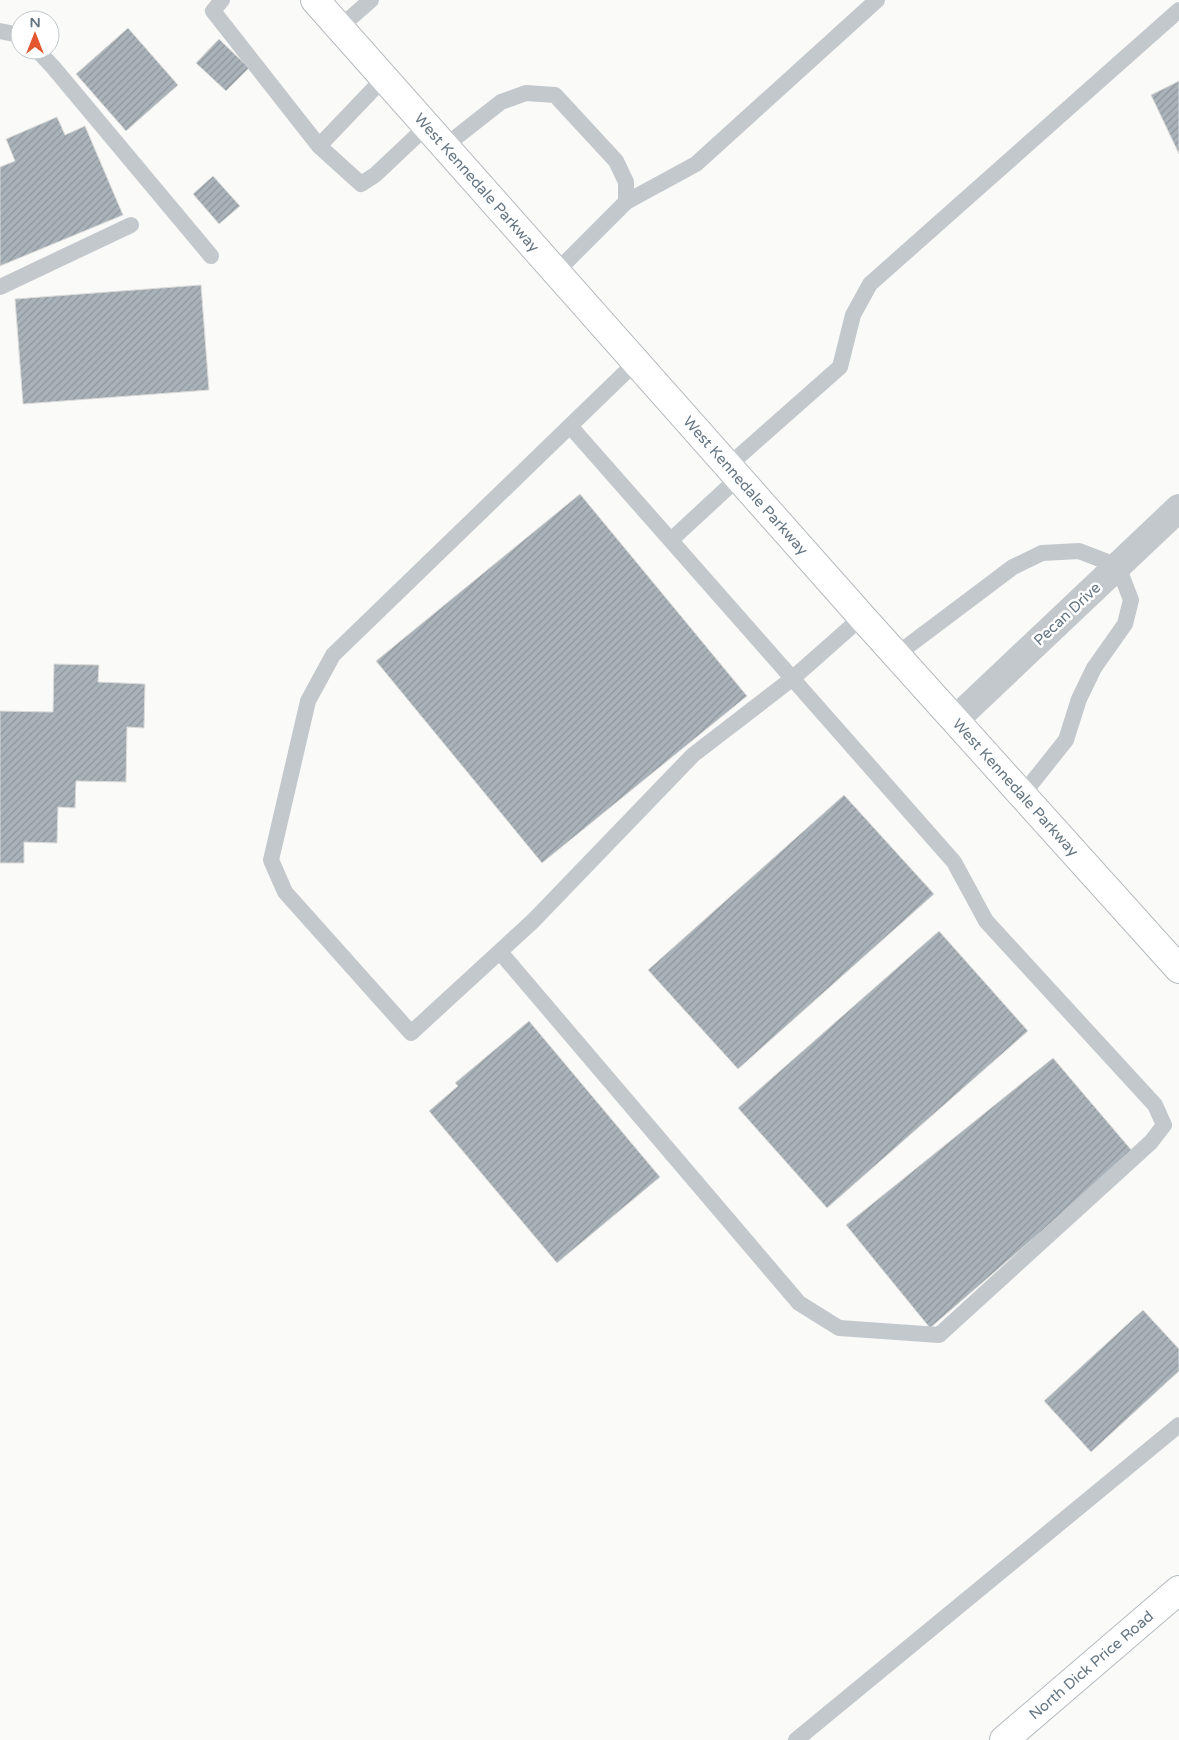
<svg xmlns="http://www.w3.org/2000/svg" width="1179" height="1740" viewBox="0 0 1179 1740" font-family="'Varela Round',sans-serif">
	<defs>
		<pattern id="building-hatch" width="6" height="6" patternUnits="userSpaceOnUse" patternTransform="scale(1.25)"><rect width="6" height="6" fill="#aab3b9"/><path d="M-1 1l2-2M0 6l6-6M5 7l2-2" fill="none" stroke="#8e969c"/></pattern>
	</defs>
	<rect width="100%" height="100%" fill="#fafaf8"/>
	<g fill="url(#building-hatch)" stroke="#dcdcda">
		<polygon points="128,28 178,85 126,131 76,74"/>
		<polygon points="219,39 249,68 226,91 196,63"/>
		<polygon points="1179,81 1179,154 1151,95"/>
		<polygon points="57,117 65,135 85,126 123,215 0,266 0,167 15,161 6,139"/>
		<polygon points="213,176 240,206 219,224 193,194"/>
		<polygon points="201,285 209,390 23,404 15,299"/>
		<polygon points="580,494 747,696 542,863 376,661"/>
		<polygon points="54,664 99,665 98,682 145,684 144,728 127,727 126,782 76,781 75,808 58,807 57,843 24,842 24,863 0,863 0,711 53,712"/>
		<polygon points="844,795 934,894 738,1069 648,970"/>
		<polygon points="939,931 1028,1031 827,1208 738,1108"/>
		<polygon points="529,1021 660,1177 557,1263 429,1111 458,1086 455,1083"/>
		<polygon points="1053,1058 1133,1152 930,1328 846,1225"/>
		<polygon points="1143,1310 1179,1349 1179,1371 1091,1452 1044,1401"/>
	</g>
	<g fill="none" stroke-linecap="round" stroke-linejoin="round">
		<defs>
			<g id="secondary">
				<path id="s1" d="M1004,1740L1179,1590"/>
			</g>
			<g id="primary">
				<path id="s2" d="M315,0L862,617L1179,969"/>
			</g>
		</defs>
		<use href="#secondary" stroke="#b3babf" stroke-width="30"/>
		<use href="#primary" stroke="#b5babe" stroke-width="30"/>
		<g stroke="#c3c8cc" stroke-width="16">
			<polyline points="222,0 213,11 319,146 361,184 375,175 427,126"/>
			<polyline points="339,28 371,0"/>
			<polyline points="0,31 20,35"/>
			<polyline points="37,50 53,67 211,256"/>
			<polyline points="319,146 384,78"/>
			<polyline points="445,146 501,102 526,93 555,95 616,161 626,182 626,202 556,272"/>
			<polyline points="626,202 696,164 877,0"/>
			<polyline points="0,287 131,225"/>
			<polyline points="636,362 333,655 308,701 271,860 285,892 411,1033 533,921 693,755 793,678 862,617"/>
			<polyline points="728,466 840,367 853,315 870,284 1179,10"/>
			<polyline points="671,540 738,478"/>
			<polyline points="896,655 1013,567 1042,553 1079,551 1118,566 1131,600 1125,624 1094,668 1079,699 1066,740 1023,794"/>
			<polyline points="500,952 799,1303 839,1328 939,1335 1151,1142 1164,1125 1155,1105 986,921 954,862 570,426"/>
			<polyline points="796,1740 1179,1425"/>
		</g>
		<polyline stroke="#c3c8cc" stroke-width="28" points="955,720 1179,508"/>
		<use href="#secondary" stroke="#fff" stroke-width="28"/>
		<use href="#primary" stroke="#fff" stroke-width="28"/>
	</g>
	<g text-anchor="middle" dominant-baseline="central" stroke-width="5" stroke-linejoin="round" paint-order="stroke">
		<g font-size="15" fill="#657683" stroke="#fff">
			<text stroke="none"><textPath href="#s2" startOffset="244">West Kennedale Parkway</textPath></text>
			<text stroke="none"><textPath href="#s2" startOffset="649">West Kennedale Parkway</textPath></text>
			<text transform="translate(1067 614) rotate(-43)">Pecan Drive</text>
			<text stroke="none"><textPath href="#s2" startOffset="1054">West Kennedale Parkway</textPath></text>
			<text stroke="none"><textPath href="#s1" startOffset="115">North Dick Price Road</textPath></text>
		</g>
	</g>
	<g transform="translate(35 35)"><circle r="24" fill="#ffffff" stroke="#c1c8cd"/>
	<path d="M0-4L9 19L0 12L-9 19Z" fill="#e4572e"/>
	<text y="-8" font-size="14" font-weight="bold" text-anchor="middle" fill="#657683">N</text>
	</g>
</svg>
